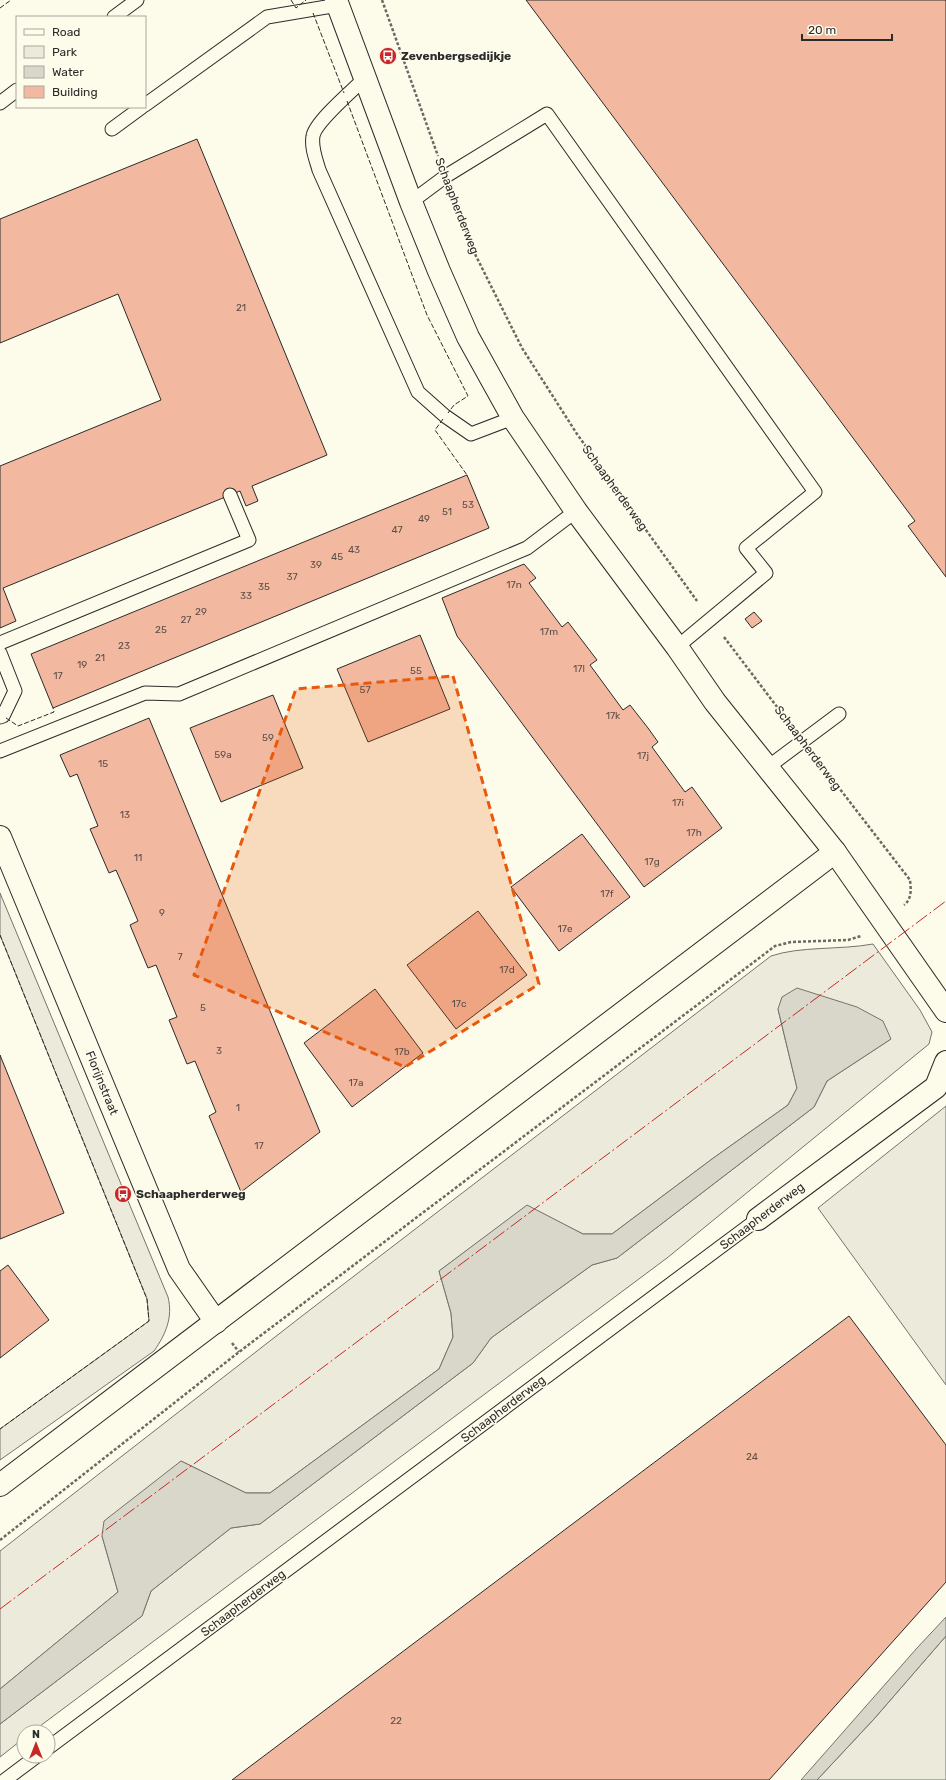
<svg xmlns="http://www.w3.org/2000/svg" width="946" height="1780" viewBox="0 0 946 1780" font-family="Rubik,sans-serif">
	<rect width="100%" height="100%" fill="#fdfbea"/>
	<g fill="#ecebdb" stroke="#74746e">
		<path d="M0,893L168,1297C173,1317 166,1334 154,1351L0,1460V1429L149,1321L147,1299L0,935Z"/>
		<path d="M873,944L920,1010L932,1032L929,1044L667,1258L32,1732H24V1738L0,1757V1724L142,1616L151,1591L231,1528L260,1524L473,1363L491,1338L592,1265L617,1258L814,1107L827,1081L891,1039L778,1009L797,1088L788,1105L712,1159L612,1234H583L527,1206L439,1271L451,1313L453,1337L439,1369L270,1493H246L181,1461L102,1536L118,1592L0,1689V1551L302,1316L771,956C800,946 841,950 873,944Z"/>
		<polygon points="946,1636 946,1780 817,1780 874,1719"/>
	</g>
	<polygon fill="#eceadb" stroke="#74746e" points="946,1106 946,1385 818,1208"/>
	<g fill="#d8d7c9" stroke="#74746e">
		<polygon points="797,988 857,1007 883,1021 891,1039 827,1081 814,1107 617,1258 592,1265 491,1338 473,1363 260,1524 231,1528 151,1591 142,1616 0,1724 0,1689 118,1592 102,1536 104,1521 181,1461 246,1493 270,1493 439,1369 453,1337 451,1313 439,1271 527,1205 583,1234 612,1234 712,1159 788,1105 797,1088 778,1009 782,997"/>
		<polygon points="946,1617 946,1636 874,1719 817,1780 801,1780 917,1648"/>
	</g>
	<g fill="#f2b8a0" stroke="#2b2b2b">
		<polygon points="526,0 946,0 946,577 908,526 915,521"/>
		<polygon points="197,139 327,455 252,486 258,501 246,506 240,491 3,588 16,621 0,628 0,466 161,400 118,294 0,343 0,219"/>
		<polygon points="467,475 489,528 53,708 31,654"/>
		<polygon points="524,564 536,578 529,583 562,627 568,622 597,660 590,665 623,710 630,705 648,728 658,742 652,747 685,792 692,787 722,828 644,887 457,636 442,598"/>
		<polygon points="754,612 762,621 752,628 745,619"/>
		<polygon points="420,635 450,709 368,742 337,669"/>
		<polygon points="273,695 303,768 221,802 190,728"/>
		<polygon points="149,718 320,1132 241,1192 209,1116 216,1112 195,1061 187,1064 169,1020 177,1017 156,965 148,968 130,925 138,921 127,895 116,870 109,873 90,829 98,826 77,774 70,777 60,755"/>
		<polygon points="582,834 630,897 559,951 511,887"/>
		<polygon points="478,911 527,975 456,1029 407,965"/>
		<polygon points="375,989 423,1053 352,1107 304,1043"/>
		<polygon points="0,1055 64,1213 0,1239"/>
		<polygon points="8,1265 49,1320 0,1358 0,1271"/>
		<polygon points="849,1316 946,1445 946,1582 769,1780 232,1780"/>
	</g>
	<g fill="none" stroke-linecap="round" stroke-linejoin="round">
		<defs>
			<g id="lane">
				<polyline points="114,17 137,0"/>
				<path d="M365,78C353,90 315,122 313,136C311,148 316,159 319,170L418,392L445,416L471,434L513,418"/>
				<polyline points="0,103 17,90"/>
				<polyline points="145,105 267,17 338,5"/>
				<polyline points="112,129 142,107"/>
				<polyline points="411,202 446,176 547,114 815,492 746,548 766,573 677,647"/>
				<polyline points="0,643 249,540 230,495"/>
				<polyline points="0,653 15,691 3,716 0,717"/>
				<polyline points="0,751 145,693 179,694 527,548 576,511"/>
				<polyline points="768,767 839,714"/>
				<polyline points="48,1748 758,1219"/>
				<polyline points="5,1780 37,1756"/>
			</g>
			<g id="street">
				<polyline points="0,837 179,1269 216,1322"/>
				<polyline points="835,852 946,1011"/>
				<polyline points="758,1219 936,1087 946,1062"/>
			</g>
			<polyline id="secondary" points="0,1485 835,852 715,702 677,647 576,511 513,418 468,337 439,271 411,202 336,0"/>
		</defs>
		<use href="#lane" stroke="#2b2b2b" stroke-width="15"/>
		<use href="#street" stroke="#2b2b2b" stroke-width="24"/>
		<use href="#secondary" stroke="#2b2b2b" stroke-width="24"/>
		<g stroke="#6a6964" stroke-width="2.5" stroke-dasharray="3 2" stroke-linecap="butt">
			<polyline points="382,0 438,156"/>
			<polyline points="454,198 473,250 522,348 577,434 697,601"/>
			<polyline points="724,637 790,724"/>
			<path d="M816,758L910,880C911,889 912,899 904,905"/>
			<polyline points="232,1343 239,1352"/>
			<polyline points="0,1540 239,1352 775,946 791,942 848,940 861,936"/>
		</g>
		<use href="#lane" stroke="#fdfbea" stroke-width="13"/>
		<use href="#street" stroke="#fdfbea" stroke-width="22"/>
		<use href="#secondary" stroke="#fdfbea" stroke-width="22"/>
		<g stroke="#2b2b2b" stroke-width="1" stroke-dasharray="5 2" stroke-linecap="butt">
			<polyline points="291,0 296,8 306,0"/>
			<polyline points="0,8 11,0"/>
			<polyline points="313,13 344,93"/>
			<polyline points="347,101 427,315 468,396 454,405 448,413"/>
			<polyline points="443,419 435,430 467,475"/>
			<polyline points="6,718 18,726 54,712 53,708"/>
			<polyline points="0,935 147,1299 149,1321 0,1429"/>
		</g>
		<polyline stroke="#c62828" stroke-width="1" stroke-dasharray="14 3 2 3" stroke-linecap="butt" points="0,1609 946,901"/>
	</g>
	<path fill="#e8590c" fill-opacity="0.2" stroke="#e8590c" stroke-width="3" stroke-dasharray="8 5" stroke-linejoin="round" d="M453,676L539,984L405,1067L194,975L296,689Z"/>
	<defs>
		<symbol id="bus-disc" viewBox="-11 -11 22 22"><circle r="9.5" fill="#c62828" stroke="#fdfbea"/><path d="M-5-6H5V4H4V6H2V4H-2V6H-4V4H-5ZM-3.5-4V0h7V-4ZM-3.5 1.2v1.5H-2V1.2ZM2 1.2v1.5H3.5V1.2Z" fill="#fff"/></symbol>
	</defs>
	<g fill-rule="evenodd">
		<use href="#bus-disc" x="378" y="46" width="20" height="20"/>
		<use href="#bus-disc" x="113" y="1184" width="20" height="20"/>
	</g>
	<g text-anchor="middle" dominant-baseline="central" stroke-width="3" stroke-linejoin="round" paint-order="stroke">
		<g font-size="10" fill="#5d4e48">
			<text x="241" y="308">21</text>
			<text x="468" y="505">53</text>
			<text x="447" y="512">51</text>
			<text x="424" y="519">49</text>
			<text x="397" y="530">47</text>
			<text x="354" y="550">43</text>
			<text x="337" y="557">45</text>
			<text x="316" y="565">39</text>
			<text x="292" y="577">37</text>
			<text x="514" y="585">17n</text>
			<text x="264" y="587">35</text>
			<text x="246" y="596">33</text>
			<text x="201" y="612">29</text>
			<text x="186" y="620">27</text>
			<text x="161" y="630">25</text>
			<text x="549" y="632">17m</text>
			<text x="124" y="646">23</text>
			<text x="100" y="658">21</text>
			<text x="82" y="665">19</text>
			<text x="579" y="669">17l</text>
			<text x="416" y="671">55</text>
			<text x="58" y="676">17</text>
			<text x="365" y="690">57</text>
			<text x="613" y="716">17k</text>
			<text x="268" y="738">59</text>
			<text x="223" y="755">59a</text>
			<text x="643" y="756">17j</text>
			<text x="103" y="764">15</text>
			<text x="678" y="803">17i</text>
			<text x="125" y="815">13</text>
			<text x="694" y="833">17h</text>
			<text x="138" y="858">11</text>
			<text x="652" y="862">17g</text>
			<text x="607" y="894">17f</text>
			<text x="162" y="913">9</text>
			<text x="565" y="929">17e</text>
			<text x="180" y="957">7</text>
			<text x="507" y="970">17d</text>
			<text x="459" y="1004">17c</text>
			<text x="203" y="1008">5</text>
			<text x="219" y="1051">3</text>
			<text x="402" y="1052">17b</text>
			<text x="356" y="1083">17a</text>
			<text x="238" y="1108">1</text>
			<text x="259" y="1146">17</text>
			<text x="752" y="1457">24</text>
			<text x="396" y="1721">22</text>
		</g>
		<g font-size="12" font-weight="bold" fill="#2b2b2b" stroke="#fdfbea" text-anchor="start">
			<text x="401" y="56">Zevenbergsedijkje</text>
			<text x="136" y="1194">Schaapherderweg</text>
		</g>
		<g font-size="12" fill="#2b2b2b" stroke="#fdfbea">
			<text transform="translate(457 206) rotate(69)">Schaapherderweg</text>
			<text transform="translate(615 488) rotate(54)">Schaapherderweg</text>
			<text transform="translate(808 748) rotate(53)">Schaapherderweg</text>
			<text transform="translate(102 1083) rotate(68)">Florijnstraat</text>
			<text transform="translate(762 1216) rotate(-37)">Schaapherderweg</text>
			<text transform="translate(503 1409) rotate(-37)">Schaapherderweg</text>
			<text transform="translate(243 1603) rotate(-37)">Schaapherderweg</text>
		</g>
	</g>
	<rect x="16" y="16" width="130" height="92" fill="#fdfbea" stroke="#a9a89e"/>
	<rect x="24" y="29" width="20" height="6" fill="#fdfbea" stroke="#a9a89e"/>
	<text x="52" y="36" font-size="12" fill="#2b2b2b">Road</text>
	<rect x="24" y="46" width="20" height="12" fill="#ecebdb" stroke="#a9a89e"/>
	<text x="52" y="56" font-size="12" fill="#2b2b2b">Park</text>
	<rect x="24" y="66" width="20" height="12" fill="#d8d7c9" stroke="#a9a89e"/>
	<text x="52" y="76" font-size="12" fill="#2b2b2b">Water</text>
	<rect x="24" y="86" width="20" height="12" fill="#f2b8a0" stroke="#a9a89e"/>
	<text x="52" y="96" font-size="12" fill="#2b2b2b">Building</text>
	<g transform="translate(36 1744)"><circle r="19" fill="#fdfbea" stroke="#a9a89e"/>
	<path d="M0-3L7 15L0 10L-7 15Z" fill="#c62828"/>
	<text y="-6" font-size="11" font-weight="bold" text-anchor="middle" fill="#2b2b2b">N</text>
	</g>
	<path d="M802 34v6h90v-6" fill="none" stroke="#2b2b2b" stroke-width="2"/>
	<text x="808" y="34" font-size="12" fill="#2b2b2b" stroke="#fdfbea" stroke-width="3" paint-order="stroke">20 m</text>
</svg>
